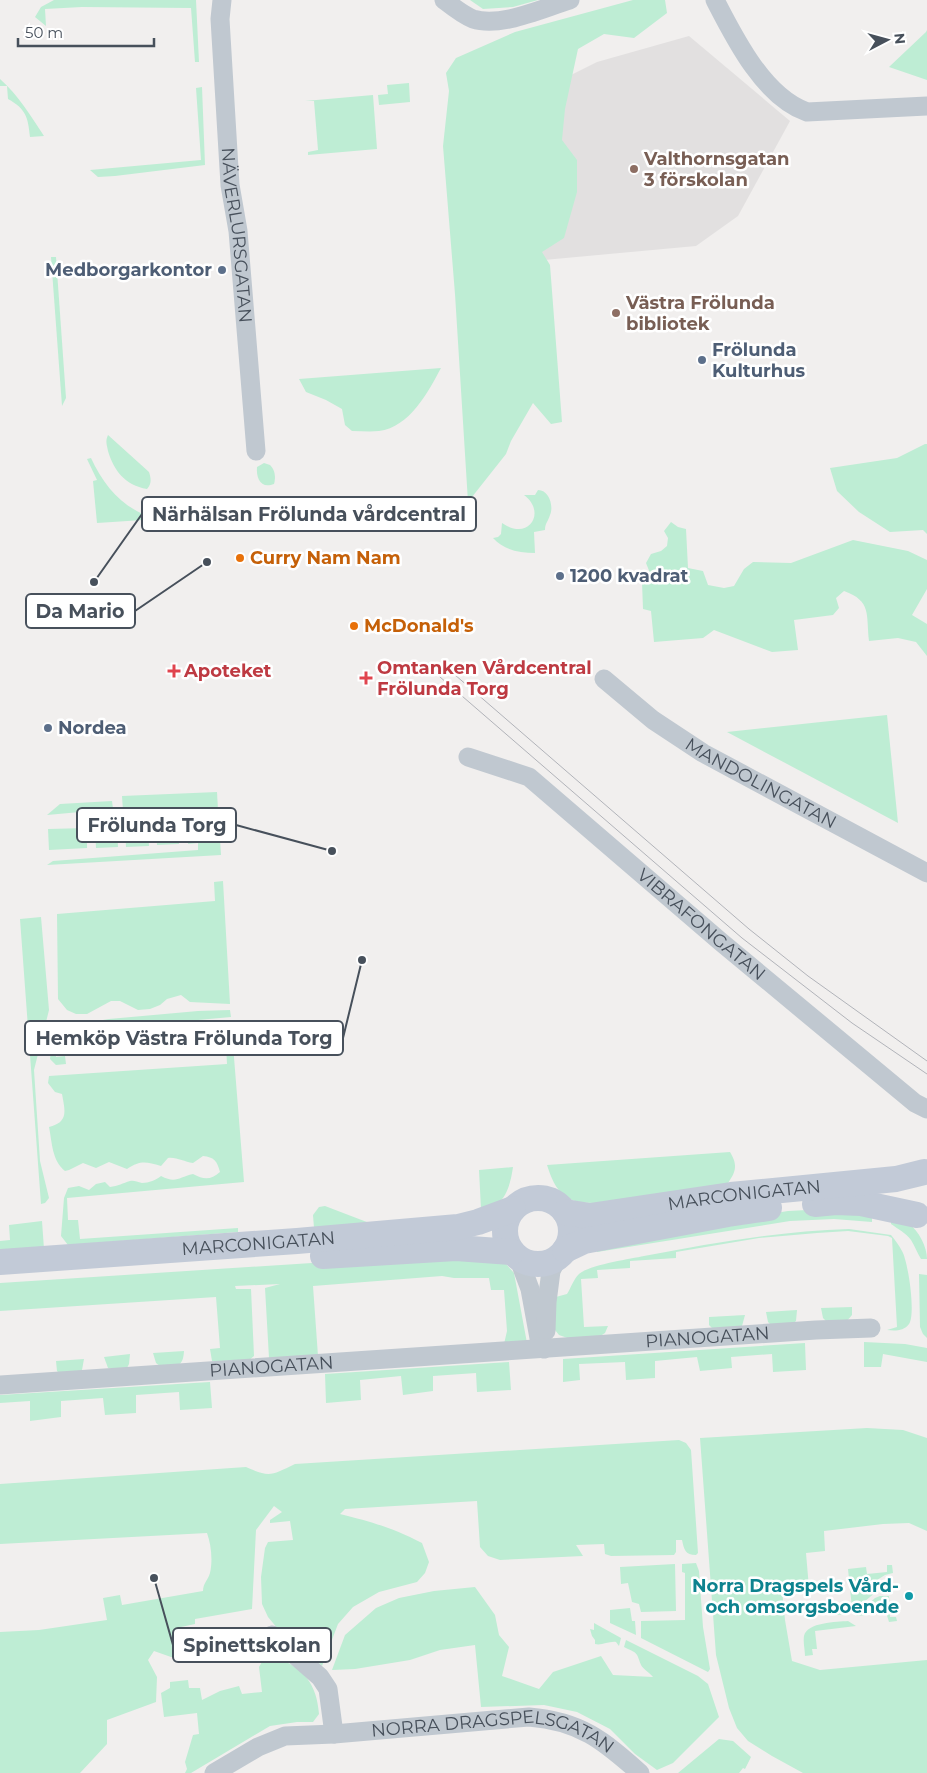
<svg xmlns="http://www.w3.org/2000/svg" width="927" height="1773" viewBox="0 0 927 1773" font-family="Montserrat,sans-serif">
	<rect width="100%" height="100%" fill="#f1efee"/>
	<polygon fill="#e2e0e0" points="689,36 790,121 738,216 696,246 533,261 489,116 597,62"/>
	<g fill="#beedd4">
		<polygon points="54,0 196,0 199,62 195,62 191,8 82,7 45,9 46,26 35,17 41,7"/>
		<polygon points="470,0 538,0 513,7 483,9"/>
		<polygon points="633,0 665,0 667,13 634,38 604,34 578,49 565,109 562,140 577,160 577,192 564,238 542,252 550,265 562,422 551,424 533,403 511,441 506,454 468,502 455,294 443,146 449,91 446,73 456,58 515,32"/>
		<polygon points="927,30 927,80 889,67 926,32"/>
		<path d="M0,79C18,95 31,116 44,136L30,137C28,117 26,109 8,99L7,86H0Z"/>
		<polygon points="409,83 410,102 379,105 378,95 388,94 387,85"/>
		<polygon points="202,87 205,165 115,176 98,177 90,170 201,160 196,88"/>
		<polygon points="373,95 377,149 308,155 308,152 318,150 314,101 305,101"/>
		<polygon points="51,257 56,257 66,398 62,406"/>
		<path d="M441,368C428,392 410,427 379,431C370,432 361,431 352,431L345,425L342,409L326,400L306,392L299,379Z"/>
		<path d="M108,435L149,472C151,478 152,484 147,489C125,485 114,471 108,451C107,445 105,441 108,435Z"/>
		<polygon points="925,444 927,444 927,534 923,530 890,532 859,512 837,491 830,468 897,458"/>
		<path d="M91,458C105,488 125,511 158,519V523L143,520L97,523L93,481L97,480L87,459Z"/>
		<path d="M264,463L270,465C275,470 276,477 274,484C261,489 256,479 257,467Z"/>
		<path d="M538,490C549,490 554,506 550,515C548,522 545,523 545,530L534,532L535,553C519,553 504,550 493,538L498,537L501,534L502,523C529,542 547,512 524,495H535Z"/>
		<path d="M671,522L678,527L686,529L688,568L703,571L708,585L724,588L734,586L744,569L753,562L791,563L853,540L908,551L927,560V589L912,615L927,624V656L916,642L898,638L869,641C866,615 872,601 844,591L836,598L839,608L833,615L794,620L798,650L772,652L714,630L703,638L654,642L651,611L643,609L642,582L650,573L646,563L651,554L661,551L667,546L668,538L664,531Z"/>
		<polygon points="887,715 898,823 727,732"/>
		<polygon points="217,792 218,810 127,814 123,811 122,796"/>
		<polygon points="112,801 113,809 47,815 60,804"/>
		<polygon points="219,822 221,855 47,865 53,861 198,850 198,843 188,844 187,823"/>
		<polygon points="178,824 179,844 157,845 156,825"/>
		<polygon points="148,825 149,846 126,847 125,826"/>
		<polygon points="117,826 118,847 96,848 95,827"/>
		<polygon points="87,828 87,848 49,850 48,829"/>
		<polygon points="223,881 230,1004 190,1002 181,995 167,999 160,1005 150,1009 138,1010 120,1001 111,1001 87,1014 76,1014 67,1010 58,999 57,914 215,901 214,882"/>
		<polygon points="41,917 49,1010 34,1070 40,1161 49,1198 45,1203 41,1204 20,919"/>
		<polygon points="230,1010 231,1017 56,1033 54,1035 56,1057 65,1056 66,1064 56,1065 50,1059 53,1034 60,1027 109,1019 198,1011"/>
		<path d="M233,1045L244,1182L67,1198L68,1220H78L80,1239L238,1228V1232L68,1245L61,1236L64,1198L68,1188L79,1186L89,1190L96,1184L105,1182L110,1187C118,1186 123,1183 130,1181C134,1180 137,1182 142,1183C149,1183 156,1180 161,1176C176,1184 179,1177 193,1174C204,1180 211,1180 220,1172C217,1161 214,1157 203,1156L193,1163C184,1162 177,1157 168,1158L161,1166C146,1162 141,1160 127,1169L109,1162L96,1168L83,1163L69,1170L65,1171C52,1161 52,1142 49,1127C69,1122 65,1111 62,1094L55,1092L48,1083L49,1076L227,1064L226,1046Z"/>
		<path d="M730,1152C739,1167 735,1173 726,1186C695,1191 589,1214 566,1197C555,1189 551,1177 547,1165Z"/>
		<path d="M513,1167C511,1180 508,1196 497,1204C493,1206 486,1207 481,1209L479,1170Z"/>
		<polygon points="325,1206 372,1224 314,1228 313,1215 319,1207"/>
		<polygon points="845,1208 872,1211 872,1222 834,1219 790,1221 597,1252 596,1242 788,1211"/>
		<path d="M891,1216C897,1218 904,1220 909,1224C919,1231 927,1247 927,1259H921C917,1253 915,1246 911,1240C906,1233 898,1229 891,1224Z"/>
		<polygon points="42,1221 44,1249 0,1251 0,1241 10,1240 9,1225"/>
		<path d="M849,1229L891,1235C895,1240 899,1245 902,1251C908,1261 916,1314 909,1324C904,1331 895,1331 887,1330L897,1327L892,1238L888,1236L848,1231L817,1233L759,1238L676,1252V1258L630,1261V1268L597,1270L598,1278L581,1279L584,1327L608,1326L605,1333L594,1340L576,1341L559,1335L551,1325L552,1298L567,1294C571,1288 573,1280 579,1274C589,1265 630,1259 644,1256C712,1243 780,1231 849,1229Z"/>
		<polygon points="451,1254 506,1264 514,1273 527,1343 504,1344 507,1331 504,1290 491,1290 489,1278 454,1278 442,1276 313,1286 318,1356 269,1358 265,1288 280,1284 235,1286 236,1289 251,1289 254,1356 248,1361 212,1361 210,1349 220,1348 216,1297 0,1311 0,1283"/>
		<polygon points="919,1274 927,1275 927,1338 923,1334 920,1327"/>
		<polygon points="852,1307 852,1315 846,1322 827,1322 823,1318 821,1308"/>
		<polygon points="797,1310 796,1321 791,1325 771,1325 768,1322 766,1312"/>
		<polygon points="745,1315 742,1326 714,1330 709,1325 709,1317"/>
		<polygon points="864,1342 905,1344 927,1348 927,1362 883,1354 881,1367 864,1367"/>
		<polygon points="805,1343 806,1370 773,1372 772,1354 731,1357 732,1368 700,1371 697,1357 655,1361 655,1378 626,1380 625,1362 579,1364 580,1380 563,1382 563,1359"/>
		<path d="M184,1351C183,1369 176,1365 160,1366L156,1363L153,1353Z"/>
		<polygon points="130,1354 129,1364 127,1368 108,1368 104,1357"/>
		<polygon points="84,1359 82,1370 77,1373 60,1374 57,1371 56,1361"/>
		<polygon points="509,1362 511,1390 477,1392 476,1373 433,1376 433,1391 403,1395 401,1376 360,1380 361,1400 326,1403 325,1374"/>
		<polygon points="210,1382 212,1408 180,1410 179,1392 136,1395 136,1413 105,1415 103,1398 61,1401 61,1417 30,1421 30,1401 0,1403 0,1395"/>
		<polygon points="867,1428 903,1430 927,1438 927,1531 909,1523 883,1524 824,1531 825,1551 806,1553 809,1588 782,1590 785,1620 792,1661 820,1670 927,1660 927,1773 803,1773 772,1756 748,1741 737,1728 729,1708 716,1655 700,1438"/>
		<path d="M679,1440L686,1443L691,1450L698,1553L696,1555C685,1555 684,1549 682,1540H676V1552L674,1555L611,1556L605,1554L604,1544L576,1545L583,1556L500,1560L488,1556L480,1547L477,1501L345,1509L340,1514C372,1522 393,1528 422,1543L429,1562L425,1573L417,1582L379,1592L353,1607L338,1624L322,1666L305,1650L288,1641L268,1617L262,1604L261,1577L265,1548L268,1542L293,1540L290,1521L270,1523V1520L282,1512L274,1506L256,1530L252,1609L195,1619V1624L181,1627L185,1657H171L154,1651L148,1660L157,1677L156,1702L107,1720V1744L80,1773H0V1632L39,1630L107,1620L103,1598L120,1595L122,1605L203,1591C203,1583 208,1580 210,1573C213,1560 211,1544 207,1533L0,1544V1484L246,1467C270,1478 272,1475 295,1464Z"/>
		<polygon points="696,1563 699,1571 703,1627 710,1669 708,1672 641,1638 641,1621 685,1620 685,1573 682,1572 682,1564"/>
		<polygon points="675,1564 676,1611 641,1612 639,1604 632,1602 628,1583 621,1584 620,1567"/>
		<polygon points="887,1565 892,1565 893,1573 885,1575 877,1580 876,1592 853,1611 849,1614 836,1615 835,1610 852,1608 848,1569 866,1567 867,1574 887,1572"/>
		<path d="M475,1587L495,1615L499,1635L509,1647L502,1676L539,1689L553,1672L601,1656L613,1675L653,1677C650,1673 643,1669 641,1665C636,1651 638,1654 624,1647L626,1640L698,1676L708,1684L719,1717L673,1763L657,1770L635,1754L610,1729L577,1712L544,1705L481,1707L475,1645L440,1650L410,1660L355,1669L332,1670L345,1635L376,1608L399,1598L434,1591Z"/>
		<polygon points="880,1596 889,1596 890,1617 896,1617 897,1621 889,1622 884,1606 879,1607 879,1614 856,1616 875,1598"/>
		<polygon points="630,1608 632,1621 635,1621 636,1635 610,1623 610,1610"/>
		<path d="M848,1621L856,1626L815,1631L817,1649H812L813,1655L805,1656C805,1650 803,1642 804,1636C807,1622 837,1622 848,1621Z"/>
		<path d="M594,1623L621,1638L619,1646L616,1642C609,1641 601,1646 595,1644V1640L592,1636L590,1629L594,1630Z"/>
		<path d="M276,1658C304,1667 317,1685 319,1714L313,1722H297L270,1726L191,1773H185L187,1769L185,1762L193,1735L199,1734L197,1713L164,1717L161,1693L170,1688V1682L188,1680L189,1688H200L202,1700L220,1691L239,1686L242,1694L262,1692L259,1667L263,1660Z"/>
		<polygon points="719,1739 733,1741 751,1757 745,1769 743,1768 739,1773 678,1773"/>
	</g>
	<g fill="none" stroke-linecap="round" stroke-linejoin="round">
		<g stroke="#c0c8d0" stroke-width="19">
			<path id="s1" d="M222,0L220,19L230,185L238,231L256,451"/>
			<path d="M444,0C453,7 463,15 473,19C501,28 543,8 570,0"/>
			<path d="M715,0C735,39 764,97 807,112L927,106"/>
			<path id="s2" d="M604,679L653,720L703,753L927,873"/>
			<path id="s3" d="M468,757L529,777L721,942L915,1103L927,1109"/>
			<polyline points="518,1257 530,1289 539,1338 544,1349"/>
			<polyline points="546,1331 547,1302 551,1271 558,1257"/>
			<path id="s4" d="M0,1385L816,1330L871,1328"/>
			<polyline points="272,1635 320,1677 328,1689 334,1734"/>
			<path id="s5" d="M214,1773L258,1747L285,1736L334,1734L529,1717C580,1721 603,1740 640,1773"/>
		</g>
		<g stroke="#c2cad7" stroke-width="26">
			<circle cx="538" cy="1231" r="33"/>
			<polyline points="815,1204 836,1202 861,1203 917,1215"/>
			<path id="s6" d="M565,1212L590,1216L731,1195L896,1179L924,1172"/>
			<polyline points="565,1250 584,1241 728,1214 769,1208"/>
			<polyline points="323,1256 456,1248 512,1252"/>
			<path id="s7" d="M0,1262L297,1241L458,1227L478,1222L513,1209"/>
		</g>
		<g stroke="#b1b3b9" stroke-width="1">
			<polyline points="447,668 749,929 808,976 927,1061"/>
			<polyline points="440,677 742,938 852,1023 927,1074"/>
		</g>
	</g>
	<g fill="#8d6e63" stroke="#fff" stroke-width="2">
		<circle cx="634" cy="169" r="5"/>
		<circle cx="616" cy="313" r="5"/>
	</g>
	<g fill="#5c6f8a" stroke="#fff" stroke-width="2">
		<circle cx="222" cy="270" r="5"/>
		<circle cx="702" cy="360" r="5"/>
		<circle cx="560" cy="576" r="5"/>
		<circle cx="48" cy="728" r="5"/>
	</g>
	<g fill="#e8710a" stroke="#fff" stroke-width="2">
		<circle cx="240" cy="558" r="5"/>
		<circle cx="354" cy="626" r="5"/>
	</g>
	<g fill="#e0444e" stroke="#fff" stroke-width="2">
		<path d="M171.5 663.5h5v5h5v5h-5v5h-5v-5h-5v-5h5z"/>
		<path d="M363.5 670.5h5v5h5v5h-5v5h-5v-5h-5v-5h5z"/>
	</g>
	<circle fill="#0f9aa8" stroke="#fff" stroke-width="2" cx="909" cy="1596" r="5"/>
	<g text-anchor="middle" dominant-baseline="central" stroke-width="5" stroke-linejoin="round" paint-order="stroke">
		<g font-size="18" font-weight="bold" fill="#785e54" stroke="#fff" text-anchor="start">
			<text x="644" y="159">Valthornsgatan<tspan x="644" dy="21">3 förskolan</tspan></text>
			<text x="626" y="303">Västra Frölunda<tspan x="626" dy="21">bibliotek</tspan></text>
		</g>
		<g font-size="18" fill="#47505b" stroke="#fff">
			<text stroke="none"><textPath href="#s1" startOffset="236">NÄVERLURSGATAN</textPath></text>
			<text stroke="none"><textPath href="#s2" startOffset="189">MANDOLINGATAN</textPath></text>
			<text stroke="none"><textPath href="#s3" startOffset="291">VIBRAFONGATAN</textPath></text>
			<text stroke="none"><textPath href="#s6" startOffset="181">MARCONIGATAN</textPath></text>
			<text stroke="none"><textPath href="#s7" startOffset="259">MARCONIGATAN</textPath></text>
			<text stroke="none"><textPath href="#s4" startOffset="709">PIANOGATAN</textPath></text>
			<text stroke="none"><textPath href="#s4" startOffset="272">PIANOGATAN</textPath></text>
			<text stroke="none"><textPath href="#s5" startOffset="291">NORRA DRAGSPELSGATAN</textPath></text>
		</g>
		<g font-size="18" font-weight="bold" fill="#4e5e75" stroke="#fff" text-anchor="start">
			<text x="212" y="270" text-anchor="end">Medborgarkontor</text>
			<text x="712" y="350">Frölunda<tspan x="712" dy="21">Kulturhus</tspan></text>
			<text x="570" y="576">1200 kvadrat</text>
			<text x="58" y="728">Nordea</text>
		</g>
		<g font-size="18" font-weight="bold" fill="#c56008" stroke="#fff" text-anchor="start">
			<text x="250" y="558">Curry Nam Nam</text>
			<text x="364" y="626">McDonald's</text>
		</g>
		<g font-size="18" font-weight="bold" fill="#be3a42" stroke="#fff" text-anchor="start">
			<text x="377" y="668">Omtanken Vårdcentral<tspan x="377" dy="21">Frölunda Torg</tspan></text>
			<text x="184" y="671">Apoteket</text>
		</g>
		<g font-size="18" font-weight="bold" fill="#0d838f" stroke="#fff" text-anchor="end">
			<text x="899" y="1586">Norra Dragspels Vård-<tspan x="899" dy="21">och omsorgsboende</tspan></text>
		</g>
	</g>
	<path fill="none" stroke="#47505b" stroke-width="2" d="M94 582L142 514M207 562L135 611M332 851L236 825M362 960L343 1038M154 1578L173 1645"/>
	<g fill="#47505b" stroke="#fff" stroke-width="2">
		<circle cx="94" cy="582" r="5"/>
		<circle cx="207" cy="562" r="5"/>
		<circle cx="332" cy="851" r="5"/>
		<circle cx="362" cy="960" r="5"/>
		<circle cx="154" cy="1578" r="5"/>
	</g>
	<g fill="#fff" stroke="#47505b" stroke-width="2">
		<rect x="142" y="497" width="334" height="34" rx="5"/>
		<rect x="26" y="594" width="109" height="34" rx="5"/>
		<rect x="77" y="808" width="159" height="34" rx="5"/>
		<rect x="25" y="1021" width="318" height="34" rx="5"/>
		<rect x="173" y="1628" width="158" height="34" rx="5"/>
	</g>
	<g font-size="19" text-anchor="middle" font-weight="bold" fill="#47505b">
		<text x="309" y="521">Närhälsan Frölunda vårdcentral</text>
		<text x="80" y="618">Da Mario</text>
		<text x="157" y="832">Frölunda Torg</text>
		<text x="184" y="1045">Hemköp Västra Frölunda Torg</text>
		<text x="252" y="1652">Spinettskolan</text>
	</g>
	<g transform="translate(887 40) rotate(84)" stroke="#ffffff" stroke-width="4" paint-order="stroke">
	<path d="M0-4L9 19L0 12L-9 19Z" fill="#47505b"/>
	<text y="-8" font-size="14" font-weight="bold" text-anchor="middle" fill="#47505b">N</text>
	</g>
	<path d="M18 38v8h136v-8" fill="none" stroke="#47505b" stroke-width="2.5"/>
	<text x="25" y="38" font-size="15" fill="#47505b" stroke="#ffffff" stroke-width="4" paint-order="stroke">50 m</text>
</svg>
